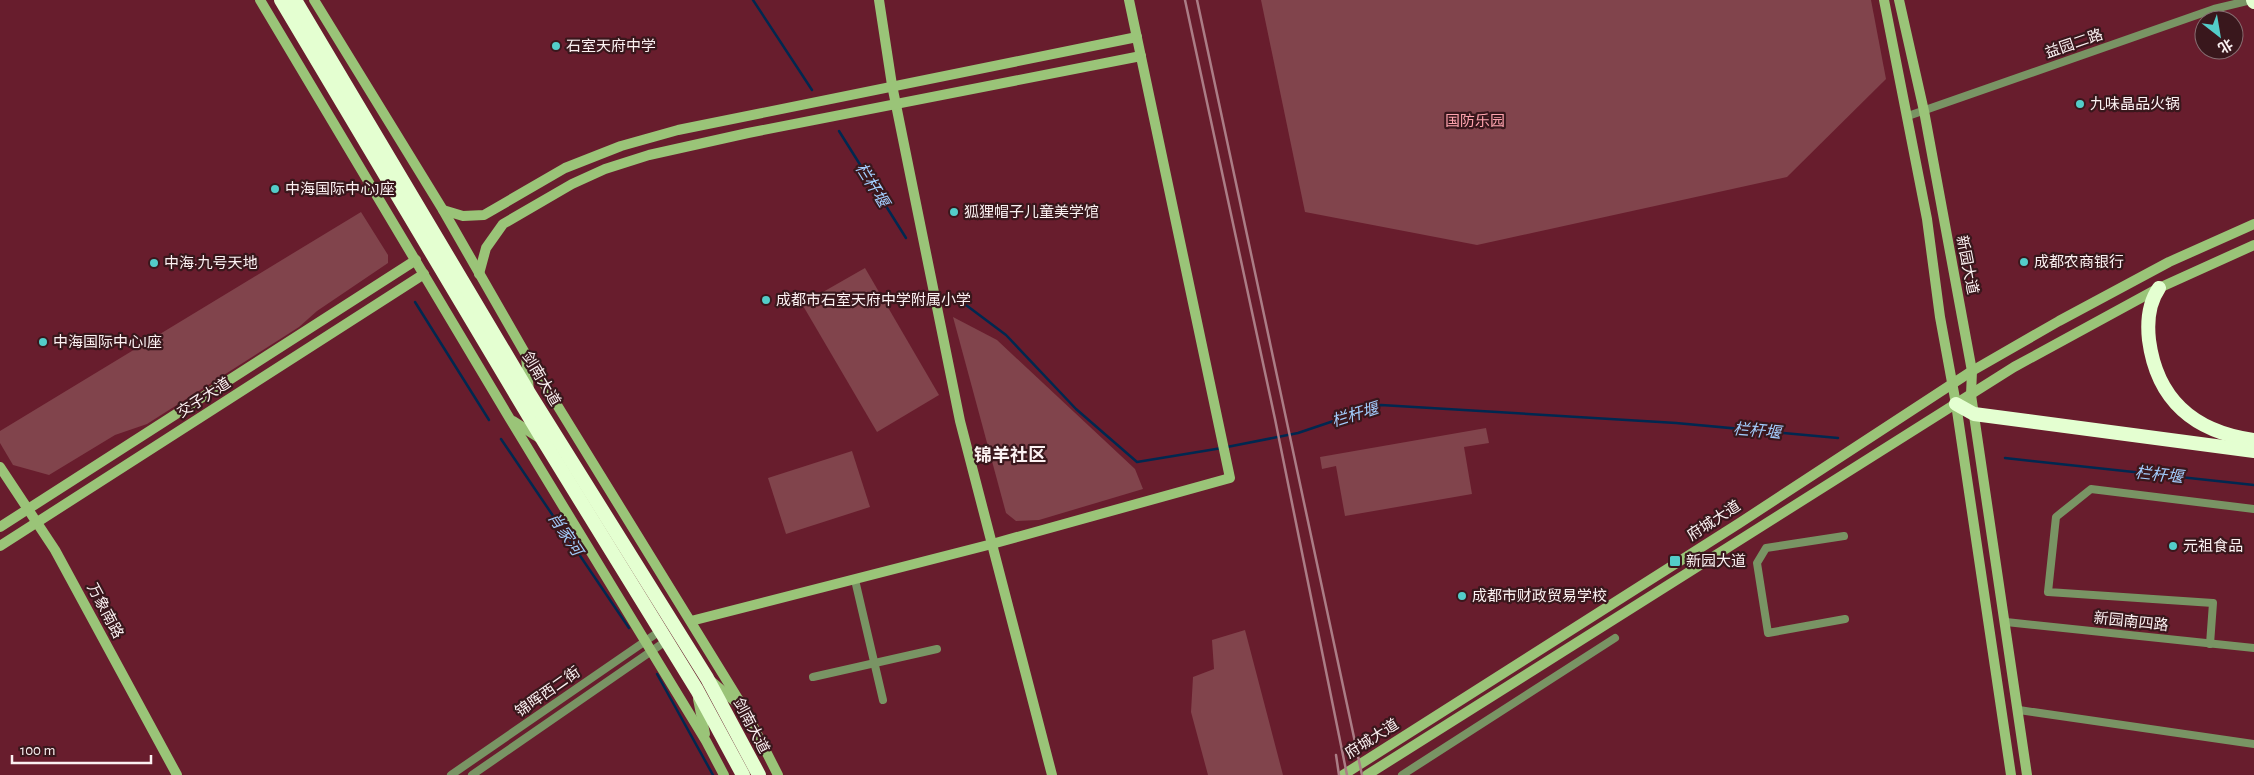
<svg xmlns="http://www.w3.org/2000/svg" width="2254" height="775" viewBox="0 0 2254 775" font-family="'Alegreya Sans','Noto Sans SC',sans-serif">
	<rect width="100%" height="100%" fill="#681d2d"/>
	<g fill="#81444c">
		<polygon points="1261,0 1871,0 1886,79 1787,177 1477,245 1305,212"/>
		<polygon points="361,212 388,255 388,263 317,311 299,327 147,424 115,435 49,475 13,465 0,443 0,431"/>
		<polygon points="865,268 939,395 877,432 802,304"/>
		<polygon points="953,317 997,340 1135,469 1143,489 1039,520 1016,521 1006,513"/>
		<polygon points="1486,428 1489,443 1464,447 1472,494 1345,516 1336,466 1322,469 1320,457"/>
		<polygon points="852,451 870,507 786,534 768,478"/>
		<polygon points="1245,630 1283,775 1208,775 1191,712 1193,677 1214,669 1212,640"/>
	</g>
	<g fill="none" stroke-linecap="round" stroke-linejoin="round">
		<g stroke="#002850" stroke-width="2.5">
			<polyline points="753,0 812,90"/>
			<polyline points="839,131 906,238"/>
			<polyline points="415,302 489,420"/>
			<polyline points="966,305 1006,335 1076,409 1137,462 1222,448"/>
			<polyline points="501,439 629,628"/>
			<polyline points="1227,447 1298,433 1381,405 1676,423 1838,438"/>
			<polyline points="2005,458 2254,485"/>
			<polyline points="657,674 713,775"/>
		</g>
		<g stroke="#799464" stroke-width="8">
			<polyline points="1908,116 2214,9 2251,0"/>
			<polyline points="1844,536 1766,548 1757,563 1768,633 1845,619"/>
			<polyline points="855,580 883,700"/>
			<polyline points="2006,622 2254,648"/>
			<polyline points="2210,644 2213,603 2048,592 2056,517 2091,489 2254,509"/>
			<polyline points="813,677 937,649"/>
			<polyline points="2019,710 2254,744"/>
			<polyline points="451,775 660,631"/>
			<polyline points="472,775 666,641"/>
			<polyline points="1402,775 1615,638"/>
		</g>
		<g stroke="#9ac478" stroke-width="10">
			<polyline points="260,0 510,419 706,741 724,775"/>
			<polyline points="314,0 443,210 525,353 745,710 778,775"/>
			<polyline points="879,0 892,85 960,421 1052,775"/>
			<polyline points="1884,0 1927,219 1940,317 1956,404 2011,775"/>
			<polyline points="1899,0 1924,111 1972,371 1971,395 2027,775"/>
			<polyline points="443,210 463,216 484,215 565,168 621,146 678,130 1137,37"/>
			<polyline points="479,274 486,248 503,224 572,184 605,169 649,155 748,133 1141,56"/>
			<polyline points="526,356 529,392"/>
			<polyline points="513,421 541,439"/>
			<polyline points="0,467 55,550 177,775"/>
			<polyline points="0,527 416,260"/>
			<polyline points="0,546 424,274"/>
			<polyline points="691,621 992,544 1230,478 1129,0"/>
			<polyline points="711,681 738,704"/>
			<polyline points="698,699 705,734"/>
			<polyline points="1343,775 1738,524 1972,371 2059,321 2169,262 2254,224"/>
			<polyline points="1367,775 2014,367 2159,288 2254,245"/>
		</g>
		<g stroke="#e4ffd1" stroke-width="14">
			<polyline points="281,0 543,440 697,690 743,775"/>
			<polyline points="295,0 529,393 707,678 759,775"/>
			<polyline points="2253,0 2254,2"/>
			<path d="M2159,288C2148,304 2147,322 2149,340C2157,401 2195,432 2254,440"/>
			<polyline points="1956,404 1974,414 2254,451"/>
		</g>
		<g stroke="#ab7d86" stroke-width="2.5">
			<polyline points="1185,0 1275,419 1347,775"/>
			<polyline points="1197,0 1362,775"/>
			<polyline points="1336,755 1339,775"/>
		</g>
	</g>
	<g fill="#53cdc9" stroke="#39171c" stroke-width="2">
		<circle cx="556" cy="46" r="5"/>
		<circle cx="2080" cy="104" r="5"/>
		<circle cx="275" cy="189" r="5"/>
		<circle cx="954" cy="212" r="5"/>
		<circle cx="2024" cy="262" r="5"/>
		<circle cx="154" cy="263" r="5"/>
		<circle cx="766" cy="300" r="5"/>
		<circle cx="43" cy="342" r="5"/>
		<circle cx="2173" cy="546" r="5"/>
		<rect x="1669" y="555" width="12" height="12" rx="2.5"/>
		<circle cx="1462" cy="596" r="5"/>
	</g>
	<g text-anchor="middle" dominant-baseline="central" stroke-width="4.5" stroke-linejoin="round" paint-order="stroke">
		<g font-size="15" fill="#fbf1f2" stroke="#39171c">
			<text transform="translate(2074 44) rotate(-19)">益园二路</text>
			<text transform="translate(1967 265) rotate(79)">新园大道</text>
			<text transform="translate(541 379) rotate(59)">剑南大道</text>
			<text transform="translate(204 398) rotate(-33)">交子大道</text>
			<text transform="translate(1714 521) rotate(-33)">府城大道</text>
			<text transform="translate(105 611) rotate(62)">万象南路</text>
			<text transform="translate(2131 622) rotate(6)">新园南四路</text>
			<text transform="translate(548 692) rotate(-35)">锦晖西二街</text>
			<text transform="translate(751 726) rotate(62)">剑南大道</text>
			<text transform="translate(1372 739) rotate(-32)">府城大道</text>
		</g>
		<g font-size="15" fill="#fbf1f2" stroke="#39171c" text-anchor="start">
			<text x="566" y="46">石室天府中学</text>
			<text x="2090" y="104">九味晶品火锅</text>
			<text x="285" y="189">中海国际中心J座</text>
			<text x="964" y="212">狐狸帽子儿童美学馆</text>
			<text x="2034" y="262">成都农商银行</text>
			<text x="164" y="263">中海·九号天地</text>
			<text x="776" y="300">成都市石室天府中学附属小学</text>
			<text x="53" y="342">中海国际中心I座</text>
			<text x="2183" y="546">元祖食品</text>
			<text x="1686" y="561">新园大道</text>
			<text x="1472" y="596">成都市财政贸易学校</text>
		</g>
		<g font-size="15" fill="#ffa4af" stroke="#39171c">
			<text x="1475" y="121">国防乐园</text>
		</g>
		<g font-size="16" font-style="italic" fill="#a3cdfd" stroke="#39171c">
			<text transform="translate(872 185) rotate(58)">栏杆堰</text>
			<text transform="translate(1355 415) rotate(-17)">栏杆堰</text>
			<text transform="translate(1757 431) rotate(5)">栏杆堰</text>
			<text transform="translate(2159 475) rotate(6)">栏杆堰</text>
			<text transform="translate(565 534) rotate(56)">肖家河</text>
		</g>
		<g font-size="18" font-weight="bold" fill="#fbf1f2" stroke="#39171c">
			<text x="1010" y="456">锦羊社区</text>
		</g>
	</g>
	<g transform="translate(2219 35) rotate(149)"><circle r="24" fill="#39171c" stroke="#876e72"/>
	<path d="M0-4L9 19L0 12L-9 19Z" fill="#53cdc9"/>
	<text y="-8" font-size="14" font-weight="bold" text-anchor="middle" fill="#fbf1f2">北</text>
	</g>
	<path d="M12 755v8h139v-8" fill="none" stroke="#fbf1f2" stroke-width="2.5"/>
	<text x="20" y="755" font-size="15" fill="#fbf1f2" stroke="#39171c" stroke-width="4" paint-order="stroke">100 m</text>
</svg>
